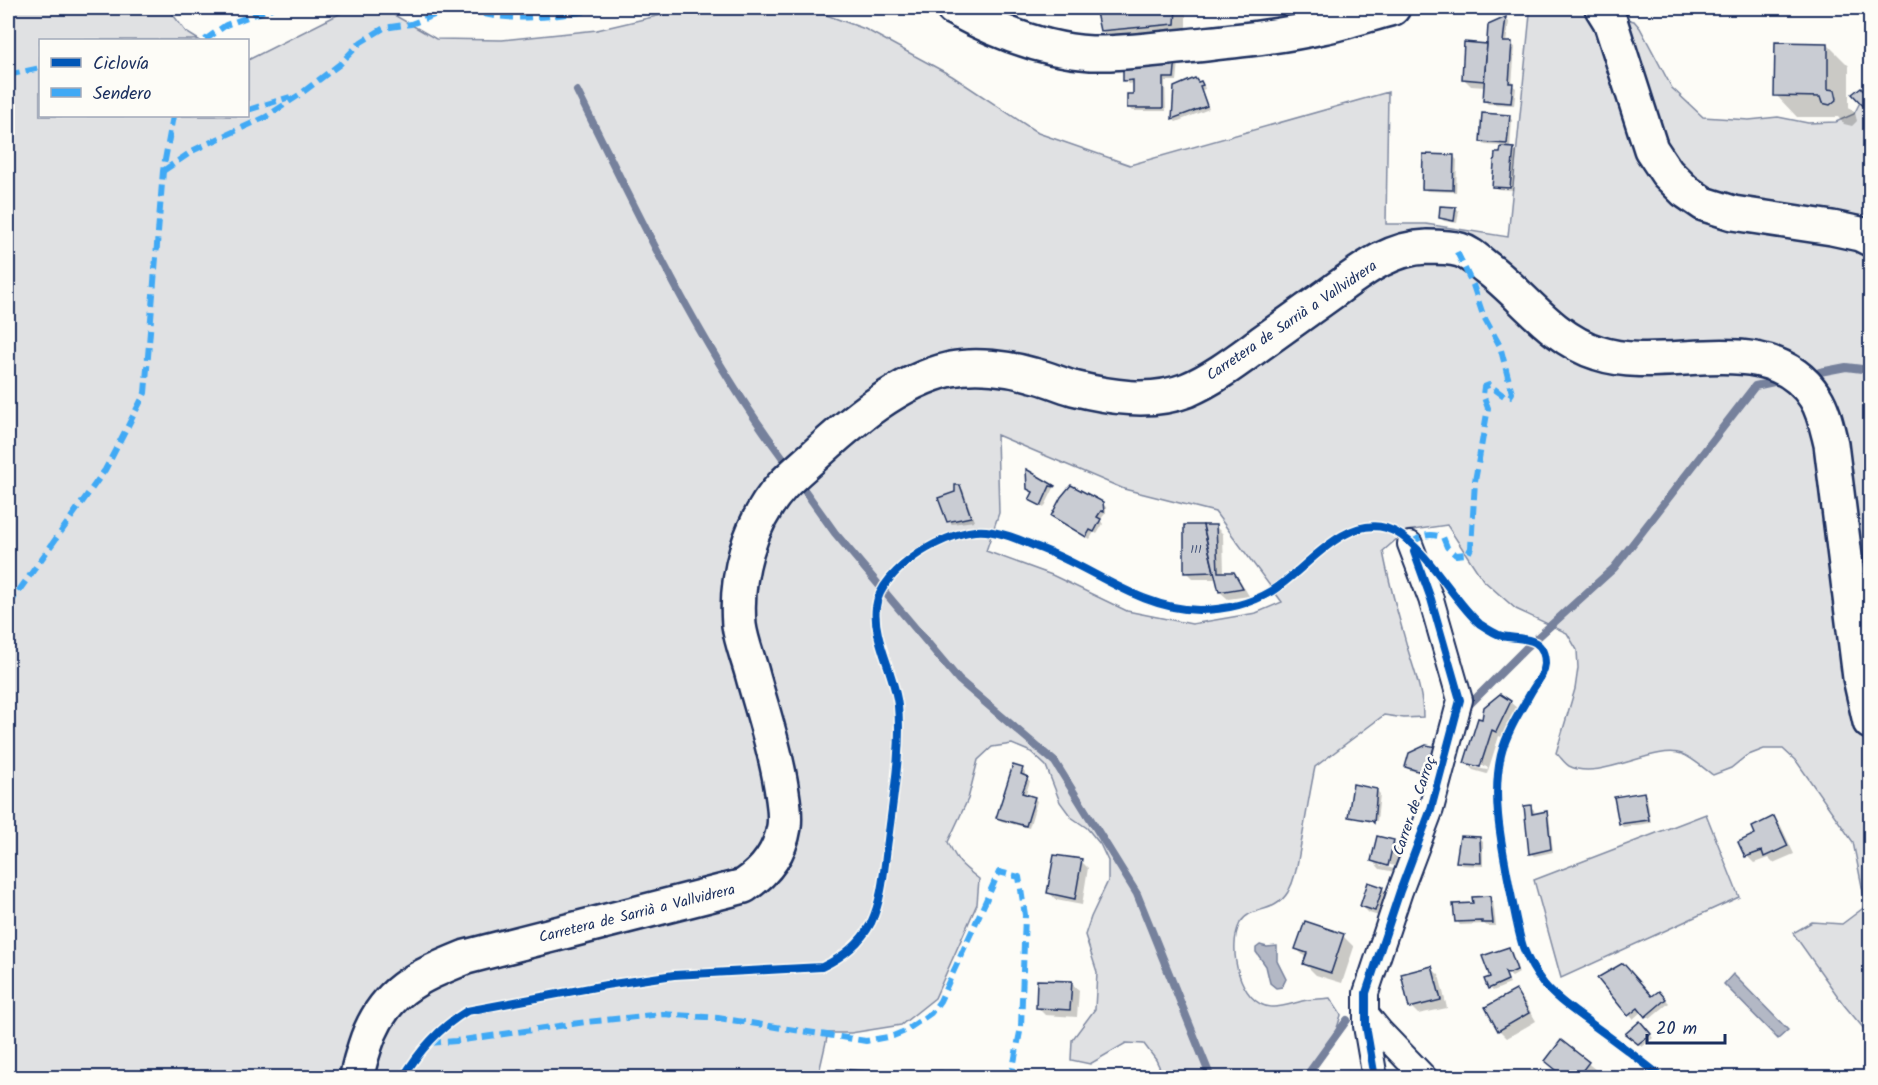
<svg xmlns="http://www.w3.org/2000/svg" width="1878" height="1085" viewBox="0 0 1878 1085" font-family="Kalam,sans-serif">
	<rect width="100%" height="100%" fill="#fdfcf7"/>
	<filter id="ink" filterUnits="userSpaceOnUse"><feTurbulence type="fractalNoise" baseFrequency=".0167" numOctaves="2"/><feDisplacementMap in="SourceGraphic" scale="12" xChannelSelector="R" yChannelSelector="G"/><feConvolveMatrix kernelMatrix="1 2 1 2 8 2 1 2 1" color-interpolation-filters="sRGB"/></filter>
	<g filter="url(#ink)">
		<g fill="#e0e1e3" stroke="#7e88a0" stroke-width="1.5" fill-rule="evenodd">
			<path d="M8,8H168L186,32L199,40H40V116H248V60L351,8H382L436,39L502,40L597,30L691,8H807L865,29L952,76L1038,133L1130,165L1388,92L1386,224H1426L1508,237L1530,14L1535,8H1583L1587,10L1634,21L1640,28L1672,88L1703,117L1749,120L1778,117L1808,123L1836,122L1854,114L1870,83V1036L1844,1005L1793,933L1812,922L1842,924L1866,906L1853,842L1797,762L1783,749H1764L1746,756L1731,768L1713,775C1704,769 1693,758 1682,754C1655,744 1599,782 1569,766C1564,763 1560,756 1556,753L1575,689L1578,668L1577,650L1567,633L1516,609L1483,580L1447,525L1406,531L1383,551C1389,585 1399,617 1408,650C1415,673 1423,693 1423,717L1404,718L1384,715L1315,767C1310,791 1306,815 1302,839C1298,857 1297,876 1288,892C1274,915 1251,905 1240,923C1227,948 1239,1004 1271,1007C1282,1008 1296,1002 1307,1000C1314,999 1322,999 1330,998L1341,1015C1334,1042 1323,1057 1303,1077H1164L1156,1060L1144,1044L1126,1043L1090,1064L1071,1060L1072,1040L1095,1009L1097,972L1085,935L1091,917L1108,881V861L1100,844L1087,828L1071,817L1060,802L1046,766L1031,752L1012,744L992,747L978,760L968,799L948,842C958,863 961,865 979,879L977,904L935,998L901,1025L851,1033H828L818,1077H8ZM997,435L1124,489L1215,512L1282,602L1256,613L1192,624L1127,611L1052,575L986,551L999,513Z"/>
			<polygon points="1706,814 1739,897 1561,978 1534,880"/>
		</g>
		<g fill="#b3b8c5" stroke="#76819c" stroke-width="1.5">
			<polygon points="1260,945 1267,947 1277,946 1277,961 1286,979 1282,987 1276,988 1270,983 1266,966 1256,952 1256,948"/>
			<polygon points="1733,974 1788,1030 1778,1039 1724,984"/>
		</g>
		<g fill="#0003" fill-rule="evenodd">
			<polygon points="1096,8 1186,8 1186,35 1113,42 1101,30"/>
			<polygon points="1506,19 1509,22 1506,43 1511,44 1515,47 1512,85 1516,88 1514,105 1488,104 1484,100 1485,87 1471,86 1463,78 1488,45 1490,26"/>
			<polygon points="1828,45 1849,66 1849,107 1855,113 1857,121 1852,126 1844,124 1838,117 1797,117 1776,95"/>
			<polygon points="1179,62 1177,81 1165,81 1166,111 1132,111 1129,108 1135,96 1135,83 1128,84 1125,80"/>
			<polygon points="1201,83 1204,86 1205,89 1202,90 1209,109 1176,122 1173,119 1175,88"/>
			<polygon points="1509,117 1512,120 1510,149 1517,152 1513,190 1497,189 1493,186 1502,146 1485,145 1481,141"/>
			<polygon points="1454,157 1457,160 1456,192 1427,191 1423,188"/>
			<polygon points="1456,208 1459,211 1457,223 1444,221 1440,217"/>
			<polygon points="1051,485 1054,488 1044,508 1031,499 1034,493 1029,489"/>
			<polygon points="960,487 963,490 974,521 952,524 948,521"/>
			<polygon points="1102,504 1106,507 1106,514 1105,514 1100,520 1103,524 1097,534 1094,532 1090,539 1053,516"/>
			<polygon points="1186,526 1215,526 1223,534 1224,574 1233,574 1241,582 1249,596 1228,599 1220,592 1217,579 1193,579 1186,572"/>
			<path d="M1510,702L1518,709L1504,738L1499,736L1487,774L1473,770L1465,762L1483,721ZM1472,764L1488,767L1487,770L1472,767Z"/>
			<polygon points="1436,748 1431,777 1410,770 1406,767"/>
			<polygon points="1022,769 1025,773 1024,777 1030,781 1025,796 1034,798 1037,801 1029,828 1001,821 998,818"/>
			<polygon points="1376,790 1380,794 1377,821 1351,816 1351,819 1349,817"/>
			<polygon points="1644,793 1647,797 1651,823 1623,827 1620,824"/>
			<polygon points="1531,807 1534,810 1535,815 1546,813 1549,816 1553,852 1534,856 1530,853"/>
			<polygon points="1774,818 1781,826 1794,854 1773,863 1768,858 1754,863 1747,856 1757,835"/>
			<polygon points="1480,839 1483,842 1483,866 1461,865 1458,861"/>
			<path d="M1393,841L1401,849L1395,872L1380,869L1373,861ZM1379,862L1395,866L1394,869L1379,865Z"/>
			<polygon points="1081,861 1088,868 1082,905 1056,900 1049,892"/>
			<polygon points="1382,888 1390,896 1382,917 1369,913 1362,906"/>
			<polygon points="1490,897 1493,901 1496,926 1487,926 1484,924 1460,925 1457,921 1474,905"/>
			<polygon points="1343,936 1354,947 1342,983 1316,975 1305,964 1306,958 1297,949"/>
			<polygon points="1508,948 1512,952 1519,973 1512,977 1506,972 1510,984 1493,991 1490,988 1492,977"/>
			<polygon points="1431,968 1439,975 1447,1008 1418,1014 1411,1007"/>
			<polygon points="1599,979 1652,998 1663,996 1669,1003 1650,1019 1642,1011 1633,1019"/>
			<polygon points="1071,983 1079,990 1077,1017 1045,1015 1038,1008"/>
			<polygon points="1516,991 1523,999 1536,1021 1507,1038 1499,1030 1487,1007"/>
			<polygon points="1643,1026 1653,1038 1642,1047 1630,1037"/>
			<polygon points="1561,1042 1596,1070 1590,1078 1566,1078 1547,1061"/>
		</g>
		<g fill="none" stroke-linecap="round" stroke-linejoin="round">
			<g stroke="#76819c" stroke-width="8">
				<path d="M577,91C640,217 699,346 783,458"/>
				<polyline points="1820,372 1846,367 1870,370"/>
				<polyline points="805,491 835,533 959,680 1055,762 1137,894 1211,1078"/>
				<polyline points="1467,709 1468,706 1527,647 1614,568 1755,386 1774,382"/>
				<polyline points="1305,1078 1347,1020"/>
			</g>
		</g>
		<g fill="#c9ccd3" stroke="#1b2f5e" stroke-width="1.5">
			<polygon points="1095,8 1176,8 1175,24 1100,31"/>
			<polygon points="1506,17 1503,42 1512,42 1509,83 1513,83 1511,103 1483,101 1488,25"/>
			<polygon points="1464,42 1487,44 1484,81 1462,79"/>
			<polygon points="1775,42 1828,43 1828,89 1835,90 1837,99 1830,105 1822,103 1820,97 1774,96"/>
			<polygon points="1176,57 1174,78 1163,78 1163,108 1127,108 1127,94 1133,94 1133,80 1123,81 1123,62"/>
			<polygon points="1195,78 1198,82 1201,81 1203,85 1200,86 1207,106 1172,119 1174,87"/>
			<polygon points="1861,87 1870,98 1870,109 1868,111 1852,94"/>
			<polygon points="1482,113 1510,115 1507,144 1480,142"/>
			<polygon points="1501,147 1514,148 1510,188 1492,187 1495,153 1500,153"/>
			<polygon points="1423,154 1454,155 1453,190 1422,189"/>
			<polygon points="1440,206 1456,207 1454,221 1439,218"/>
			<polygon points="1026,469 1055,486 1054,487 1050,486 1041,506 1029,500 1033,492 1027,489"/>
			<polygon points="955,485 960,485 971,517 947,522 938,498 955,492"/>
			<polygon points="1071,485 1103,502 1104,512 1101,511 1097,517 1101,519 1094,532 1090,530 1086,537 1051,516 1061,497"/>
			<polygon points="1184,525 1203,525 1214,572 1184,573"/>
			<polygon points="1203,525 1216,525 1218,572 1234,572 1243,588 1219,592"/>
			<polygon points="1500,694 1511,701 1496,732 1492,730 1480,767 1464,763 1478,718 1482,719 1484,707"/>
			<polygon points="1426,745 1437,747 1428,774 1405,767 1409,753"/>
			<polygon points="1013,765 1023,768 1021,774 1028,777 1022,793 1035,797 1026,826 996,818"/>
			<polygon points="1353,784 1377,789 1374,823 1372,821 1348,817"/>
			<polygon points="1644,792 1649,820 1619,824 1614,797"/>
			<polygon points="1531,805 1532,814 1547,811 1551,849 1529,854 1524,806"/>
			<polygon points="1774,816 1788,846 1764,857 1762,851 1745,857 1738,842 1755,834 1752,827"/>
			<polygon points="1377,836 1394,840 1388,866 1371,861"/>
			<polygon points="1460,836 1480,837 1481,863 1456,862"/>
			<polygon points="1054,855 1082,859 1075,899 1047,893"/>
			<polygon points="1368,882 1383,887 1375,911 1360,906"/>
			<polygon points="1490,896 1493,923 1482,923 1482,921 1455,922 1453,904 1473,903 1472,897"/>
			<polygon points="1305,921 1344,934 1331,973 1303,964 1307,953 1295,949"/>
			<polygon points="1509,947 1517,970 1508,974 1505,972 1508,980 1488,989 1484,979 1490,977 1482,956"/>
			<polygon points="1623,963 1652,996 1659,991 1666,999 1645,1017 1638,1008 1628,1016 1597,978"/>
			<polygon points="1432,966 1441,1000 1409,1008 1401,974"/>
			<polygon points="1037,980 1072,981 1070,1010 1036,1008"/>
			<polygon points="1516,990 1529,1013 1498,1031 1485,1007"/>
			<polygon points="1640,1021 1651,1034 1638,1044 1625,1034"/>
			<polygon points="1561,1040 1589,1062 1582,1071 1591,1078 1566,1078 1545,1061"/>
			<polygon points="837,1069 863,1071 863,1078 835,1078"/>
			<polygon points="942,1071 943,1078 916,1078 915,1072"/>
		</g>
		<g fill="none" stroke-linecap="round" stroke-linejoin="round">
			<defs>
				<g id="minor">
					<polyline points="1366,1014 1380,1031 1425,1078"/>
					<polyline points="1375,1078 1366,1026 1366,993 1400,891 1431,809 1460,700 1431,599 1410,544"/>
				</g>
				<g id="secondary">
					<path d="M953,8C995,31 1042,50 1091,53C1123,54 1155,49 1187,46C1232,41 1278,37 1322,27C1346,22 1370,14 1393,8"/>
					<polyline points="1602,8 1610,21 1651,149 1667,173 1685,191 1704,204 1733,213 1832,228 1860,234 1870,239"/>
					<path d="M357,1078C358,1066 362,1056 365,1046C382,991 417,977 466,957L744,886C765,872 780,853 784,827C786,813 783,799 781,786C775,747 762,710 752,673C748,658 741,641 739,625C735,577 749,522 782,486C791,476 802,467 812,458C851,422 898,381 951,369C976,364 1009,368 1033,375C1047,378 1059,384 1073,388C1109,397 1151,404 1187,390C1215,378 1239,359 1264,341C1286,325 1309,309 1331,293C1360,272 1389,248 1427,247C1437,247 1450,247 1460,250C1470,253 1478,261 1487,268C1524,296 1552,339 1598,353C1666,376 1769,325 1815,397C1824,411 1827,428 1831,444L1860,678L1870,722"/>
				</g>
			</defs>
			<use href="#minor" stroke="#1b2f5e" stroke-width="28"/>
			<use href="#secondary" stroke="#1b2f5e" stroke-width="38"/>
			<use href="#minor" stroke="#fdfcf7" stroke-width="24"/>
			<use href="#secondary" stroke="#fdfcf7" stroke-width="33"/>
			<g stroke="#3fa9f5" stroke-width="6" stroke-dasharray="12 6" stroke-linecap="butt">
				<path d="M466,9C511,25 561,15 608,8"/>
				<polyline points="205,40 226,25 272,8"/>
				<polyline points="8,75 40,68"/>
				<polyline points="248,110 290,97"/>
				<polyline points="163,171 194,150 266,117 299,95 340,64 361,42 384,28 411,24 447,10 471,11"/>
				<path d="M1410,544C1422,535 1428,533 1443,537L1447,547L1456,555L1468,554L1471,548L1475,481L1488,408L1483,395L1484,387L1489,385L1504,396H1510L1512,393L1500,346L1483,315L1473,285L1455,248"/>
				<polyline points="8,606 105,470 145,393 163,171 173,116"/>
				<polyline points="429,1043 456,1041 586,1022 663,1014 718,1018 866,1041 893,1036 905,1031 931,1013 940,1001 999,872 1019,877 1025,915 1021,1027 1011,1078"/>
			</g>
			<defs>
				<g id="cycleway">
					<path d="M403,1078C418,1052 441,1026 467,1011L606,985L674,975L822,967C843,957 860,944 871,923C883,897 884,868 888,840C893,799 902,747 898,706C895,674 872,638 876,607C880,569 950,527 986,531C1006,533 1024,542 1042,549C1095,569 1140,609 1199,610C1224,610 1250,604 1272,591C1304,572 1342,516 1386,528C1423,539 1451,599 1480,624C1486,628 1495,634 1502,636C1520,640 1545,634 1545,664C1544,676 1535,684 1530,694C1519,713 1506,734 1501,755C1491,799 1502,846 1510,889C1514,908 1517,928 1523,947C1528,960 1535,973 1544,984C1556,999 1573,1010 1589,1022C1614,1040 1639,1059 1663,1078"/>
					<polyline points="1375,1078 1366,1026 1366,993 1400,891 1431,809 1460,700 1431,599 1414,552"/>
				</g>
			</defs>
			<use href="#cycleway" stroke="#fdfcf7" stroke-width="11"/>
			<use href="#cycleway" stroke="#0057b8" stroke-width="8"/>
		</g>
	</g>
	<g text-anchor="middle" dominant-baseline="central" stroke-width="5" stroke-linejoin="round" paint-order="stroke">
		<g font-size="12" fill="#46567b">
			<text x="1196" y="549">111</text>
		</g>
		<g font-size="15" fill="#1b2f5e" stroke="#fdfcf7">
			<text transform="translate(1292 321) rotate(-34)">Carretera de Sarrià a Vallvidrera</text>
			<text transform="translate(1415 806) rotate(-71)">Carrer de Carroç</text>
			<text transform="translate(637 914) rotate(-14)">Carretera de Sarrià a Vallvidrera</text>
		</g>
	</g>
	<rect width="1878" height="1085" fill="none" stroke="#fdfcf7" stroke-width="30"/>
	<rect x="15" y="15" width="1848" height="1055" fill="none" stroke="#1b2f5e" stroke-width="2" filter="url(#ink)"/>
	<rect x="39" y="39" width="210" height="78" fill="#fdfcf7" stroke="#a3aaba" stroke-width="1.5"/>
	<rect x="51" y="58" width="30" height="9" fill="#0057b8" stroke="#a3aaba" stroke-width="1.5"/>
	<text x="93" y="69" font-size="18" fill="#1b2f5e">Ciclovía</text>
	<rect x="51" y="88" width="30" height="9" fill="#3fa9f5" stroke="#a3aaba" stroke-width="1.5"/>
	<text x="93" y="99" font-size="18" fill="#1b2f5e">Sendero</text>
	<path d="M1647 1034v9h78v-9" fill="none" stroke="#1b2f5e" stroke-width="3"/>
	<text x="1656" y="1034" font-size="18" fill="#1b2f5e" stroke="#fdfcf7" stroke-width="4.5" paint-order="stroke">20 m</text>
</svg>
